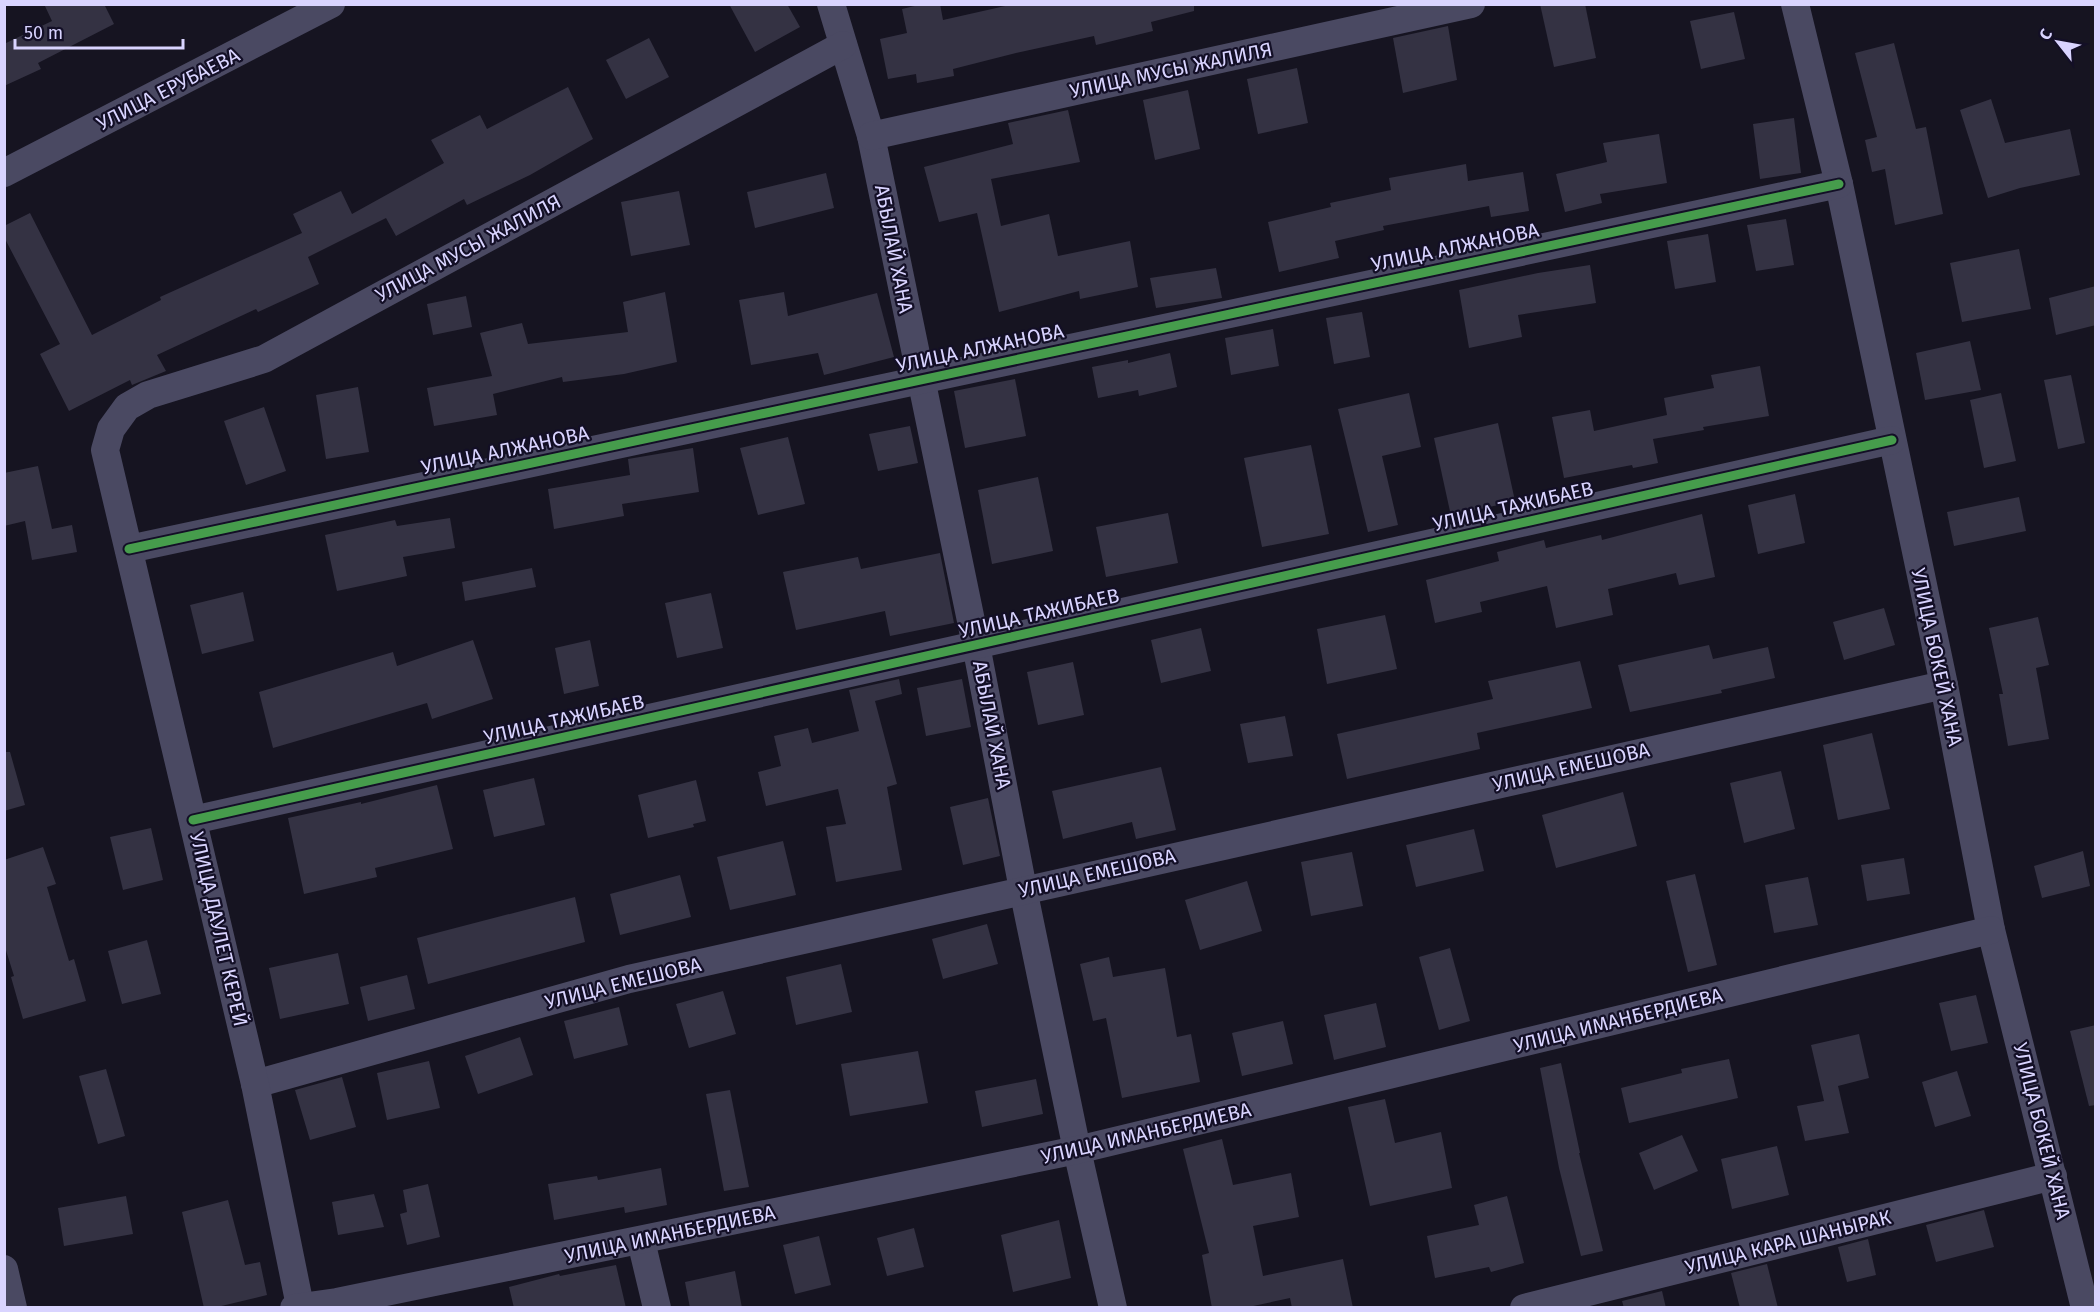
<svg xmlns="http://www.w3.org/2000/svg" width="2100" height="1312" viewBox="0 0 2100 1312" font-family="'Fira Sans',sans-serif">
	<rect width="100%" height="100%" fill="#161421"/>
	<g fill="#343243">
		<polygon points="44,4 104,4 114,24 38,63 41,69 4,86 4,44 52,21"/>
		<polygon points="729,4 787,4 800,27 755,52"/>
		<polygon points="923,4 940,4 943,20 1014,4 1194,4 1194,11 1151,22 1153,31 1096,45 1094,36 1016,53 953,69 954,76 917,83 916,74 888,79 880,39 907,33 902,9"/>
		<polygon points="1540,4 1585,4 1596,58 1554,67"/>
		<polygon points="1734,12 1745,59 1701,69 1690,21"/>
		<polygon points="1448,26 1457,80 1403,93 1393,38"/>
		<polygon points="649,38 669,77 626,99 606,60"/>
		<polygon points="1894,43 1916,129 1926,127 1943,214 1895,225 1885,169 1872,172 1865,140 1877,137 1855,53"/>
		<polygon points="1297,68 1308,123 1258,134 1247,79"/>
		<polygon points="568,87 593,139 530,175 467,205 464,199 396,236 386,218 308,257 319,284 258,312 256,309 157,355 166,371 132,385 130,380 69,411 40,354 60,344 4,237 4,226 30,213 92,335 161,300 160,297 302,233 293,214 341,191 352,214 444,163 431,140 480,115 487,129"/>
		<polygon points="1188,90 1200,149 1155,160 1143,100"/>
		<polygon points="1991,99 2005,143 2070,129 2080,175 2020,188 1988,198 1960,110"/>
		<polygon points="1068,110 1080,162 991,179 1001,226 1049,214 1058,256 1130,241 1138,287 1080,299 1079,291 999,312 977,213 939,222 924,167 1013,144 1008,123"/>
		<polygon points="1794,118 1801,173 1760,179 1753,124"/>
		<polygon points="1659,134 1667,183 1600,194 1602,203 1565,212 1556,174 1607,162 1603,143"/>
		<polygon points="1466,164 1468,181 1523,172 1529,211 1491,217 1489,206 1383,226 1384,230 1335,241 1339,258 1279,272 1268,222 1331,207 1330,203 1391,190 1389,178"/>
		<polygon points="826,173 834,208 755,228 747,192"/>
		<polygon points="679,191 690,245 631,256 621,202"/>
		<polygon points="1786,219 1794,265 1756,271 1747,225"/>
		<polygon points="1708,234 1716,282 1675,289 1667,241"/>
		<polygon points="2019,249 2031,309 1962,322 1950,263"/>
		<polygon points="1590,265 1596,303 1518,315 1522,337 1469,348 1459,290 1538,273"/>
		<polygon points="1216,268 1222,298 1156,308 1150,278"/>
		<polygon points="2096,286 2096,325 2056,335 2049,298"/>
		<polygon points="665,292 677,362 624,374 563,382 562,377 493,394 497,415 434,426 427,388 492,376 480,333 522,323 528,344 628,332 623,302"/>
		<polygon points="784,292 788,316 877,293 894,357 824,375 818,353 751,365 739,300"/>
		<polygon points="466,296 472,327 433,335 427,304"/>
		<polygon points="1362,312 1370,357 1334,364 1326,318"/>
		<polygon points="1273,329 1279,366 1231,375 1225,338"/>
		<polygon points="1970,341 1981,390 1925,400 1916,353"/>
		<polygon points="1170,353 1177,387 1139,396 1138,390 1098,398 1092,367 1128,360 1128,363"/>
		<polygon points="1760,366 1769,416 1703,427 1704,430 1653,439 1658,463 1633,468 1632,465 1564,478 1552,417 1590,410 1594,431 1667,415 1664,398 1714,388 1711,375"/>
		<polygon points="2071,375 2085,443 2058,449 2044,380"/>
		<polygon points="1015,379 1026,436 965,448 954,391"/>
		<polygon points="358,387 369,452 326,459 316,395"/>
		<polygon points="1409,393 1421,447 1382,456 1398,525 1368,532 1338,409"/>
		<polygon points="2001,393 2016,461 1984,468 1970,400"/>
		<polygon points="264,407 286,471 246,485 224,421"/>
		<polygon points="1498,423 1515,501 1451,516 1434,438"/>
		<polygon points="910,426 918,463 878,471 869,434"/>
		<polygon points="788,437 805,504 758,515 740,448"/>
		<polygon points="1311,445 1329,534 1262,547 1244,458"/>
		<polygon points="693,448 699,492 622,504 624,516 554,529 548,489 630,475 628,459"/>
		<polygon points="38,466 52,529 72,525 77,552 32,560 25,521 4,526 4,473"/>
		<polygon points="1038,477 1053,551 992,564 978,490"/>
		<polygon points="1795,494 1805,543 1758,554 1748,505"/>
		<polygon points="2019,497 2026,531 1954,546 1947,512"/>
		<polygon points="1168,513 1178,563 1106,577 1096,527"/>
		<polygon points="1702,514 1715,577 1679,585 1676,573 1608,589 1613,615 1556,628 1547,586 1480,602 1482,612 1435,623 1426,580 1499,561 1497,552 1544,540 1546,548 1601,535 1602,540"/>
		<polygon points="450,518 455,548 403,557 407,576 337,591 325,535 395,520 397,526"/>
		<polygon points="940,553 954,623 890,636 885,611 796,630 783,572 858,557 861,569"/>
		<polygon points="532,568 536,587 465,601 462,582"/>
		<polygon points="243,592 254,641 202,654 190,605"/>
		<polygon points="711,593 723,648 677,658 665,603"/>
		<polygon points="1884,608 1895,645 1844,660 1833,622"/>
		<polygon points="1385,615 1397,669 1327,684 1317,629"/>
		<polygon points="2038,617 2049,665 2036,668 2049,739 2008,746 1999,694 2003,694 1989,628"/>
		<polygon points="1201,628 1211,671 1161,683 1151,640"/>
		<polygon points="473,640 493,699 432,719 427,703 273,748 259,692 393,652 397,666"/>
		<polygon points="590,640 599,686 564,694 555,648"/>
		<polygon points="1709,645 1713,659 1768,647 1775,678 1721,690 1722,693 1630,712 1618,665"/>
		<polygon points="1580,661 1592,708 1477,733 1480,749 1347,779 1337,734 1493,699 1488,681"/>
		<polygon points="1073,662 1084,715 1038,725 1027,672"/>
		<polygon points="899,679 902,694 875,701 897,784 887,787 902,870 836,882 826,827 846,824 838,789 766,806 758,772 781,766 774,736 808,728 812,743 859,731 849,690"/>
		<polygon points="962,679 971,727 926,736 917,688"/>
		<polygon points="1285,716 1293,756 1248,763 1240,724"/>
		<polygon points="1872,733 1890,809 1838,820 1823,745"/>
		<polygon points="4,752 10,752 25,805 4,811"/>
		<polygon points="1161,767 1176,830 1136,839 1132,822 1063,839 1052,791"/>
		<polygon points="1781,771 1795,829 1744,843 1730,783"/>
		<polygon points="534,778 545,825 494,837 483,790"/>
		<polygon points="696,780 706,821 693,824 694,827 648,838 638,795"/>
		<polygon points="437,785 453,849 375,868 377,877 304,894 288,818 361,802 361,804"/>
		<polygon points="1623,792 1637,846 1556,868 1542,815"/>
		<polygon points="988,798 1000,856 963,865 950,807"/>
		<polygon points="151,828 163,880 123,890 110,837"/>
		<polygon points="1474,829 1484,871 1416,887 1406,845"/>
		<polygon points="783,841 796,895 730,910 717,857"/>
		<polygon points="43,847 56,884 47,887 69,961 74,959 86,1001 23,1019 11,977 14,976 4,944 4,860"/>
		<polygon points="2083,851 2090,886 2042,898 2034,866"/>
		<polygon points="1352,852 1363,906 1311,916 1301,862"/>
		<polygon points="1904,858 1910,894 1867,901 1861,865"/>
		<polygon points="1695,874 1717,965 1688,972 1666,881"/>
		<polygon points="680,875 691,917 620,935 610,894"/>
		<polygon points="1808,877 1818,925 1774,933 1765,885"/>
		<polygon points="1247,881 1262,931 1200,950 1185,900"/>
		<polygon points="575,897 585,942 428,984 417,938"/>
		<polygon points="987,924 998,964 943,979 932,939"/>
		<polygon points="147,940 161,994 122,1004 108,951"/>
		<polygon points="1450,948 1470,1021 1439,1030 1419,957"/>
		<polygon points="338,953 349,1004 280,1019 269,968"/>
		<polygon points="1109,957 1113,977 1165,968 1177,1037 1191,1034 1200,1082 1122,1098 1106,1018 1093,1021 1080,964"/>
		<polygon points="841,964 852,1012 796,1025 786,977"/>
		<polygon points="407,975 415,1009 368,1021 360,987"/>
		<polygon points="723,991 736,1034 689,1048 676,1004"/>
		<polygon points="1976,995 1988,1043 1951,1051 1939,1003"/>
		<polygon points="1376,1003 1386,1047 1334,1060 1324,1015"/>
		<polygon points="619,1007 628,1045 574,1059 564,1021"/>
		<polygon points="1283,1021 1293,1064 1242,1076 1232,1033"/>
		<polygon points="2096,1025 2096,1105 2089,1106 2070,1031"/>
		<polygon points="1859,1034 1869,1078 1838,1086 1849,1133 1805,1141 1797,1106 1824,1101 1811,1045"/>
		<polygon points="520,1037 533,1075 478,1094 465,1056"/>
		<polygon points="918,1051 928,1103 850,1116 841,1064"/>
		<polygon points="1729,1059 1738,1098 1629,1123 1621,1088 1682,1073 1681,1069"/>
		<polygon points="429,1061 440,1108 387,1120 377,1073"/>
		<polygon points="1561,1063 1580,1153 1579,1153 1603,1251 1581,1256 1559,1168 1540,1068"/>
		<polygon points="106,1069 125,1136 98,1144 79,1076"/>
		<polygon points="1957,1071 1971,1116 1935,1127 1922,1082"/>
		<polygon points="342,1077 356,1127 310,1140 295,1090"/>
		<polygon points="1036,1079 1043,1114 982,1127 975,1091"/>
		<polygon points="730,1090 749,1187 724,1191 706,1094"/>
		<polygon points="1385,1099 1395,1143 1441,1132 1452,1188 1370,1206 1348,1107"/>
		<polygon points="1682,1135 1698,1171 1654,1190 1639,1153"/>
		<polygon points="1222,1139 1233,1185 1291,1173 1299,1217 1253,1226 1263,1276 1343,1259 1353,1308 1292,1308 1290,1298 1244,1308 1212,1308 1202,1255 1209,1253 1183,1149"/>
		<polygon points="1777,1146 1789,1195 1732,1209 1721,1159"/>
		<polygon points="661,1168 667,1205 625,1213 624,1207 554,1220 548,1184 597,1176 598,1180"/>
		<polygon points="428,1184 440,1237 407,1245 400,1214 407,1212 403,1190"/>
		<polygon points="374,1194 384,1227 338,1235 332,1202"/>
		<polygon points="126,1196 133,1234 64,1246 58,1208"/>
		<polygon points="1507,1196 1524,1263 1491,1272 1489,1267 1435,1278 1427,1236 1479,1225 1474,1205"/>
		<polygon points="228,1200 245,1265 260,1262 267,1295 213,1308 204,1308 182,1212"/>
		<polygon points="1984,1210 1994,1247 1936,1262 1926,1225"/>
		<polygon points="1059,1220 1071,1278 1013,1292 1001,1235"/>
		<polygon points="914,1228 924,1267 887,1276 877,1238"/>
		<polygon points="819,1236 831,1285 795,1294 783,1245"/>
		<polygon points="1868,1239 1876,1275 1847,1282 1838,1247"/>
		<polygon points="1767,1264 1778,1308 1740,1308 1731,1273"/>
		<polygon points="616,1265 626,1308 514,1308 509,1287 559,1274 560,1276"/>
		<polygon points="735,1271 742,1308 690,1308 685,1282"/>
		<polygon points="1662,1291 1666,1308 1624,1308 1622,1301"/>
	</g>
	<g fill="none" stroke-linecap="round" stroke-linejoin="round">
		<g stroke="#4a4962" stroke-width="28">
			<polyline points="831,4 871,136 976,645 1023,889 1077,1150 1113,1308"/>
			<polyline points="1795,4 1839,184 1944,685 1991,930 2085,1308"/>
			<polyline points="871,136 1471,4"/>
			<polyline points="4,173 331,4"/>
			<polyline points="129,549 1839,184"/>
			<polyline points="193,820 1892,440"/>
			<polyline points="255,1084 629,979 1944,685"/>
			<polyline points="641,1241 657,1308"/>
			<polyline points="4,1269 13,1308"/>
			<polyline points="300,1306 255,1084 105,450 111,429 127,407 148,395 264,359 843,45"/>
			<polyline points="294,1308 337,1302 1077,1150 1991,930"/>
			<polyline points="1524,1308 2053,1176"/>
		</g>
		<defs>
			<g id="cycleway">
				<polyline points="129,549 1839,184"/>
				<polyline points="193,820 1892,440"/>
			</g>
		</defs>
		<use href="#cycleway" stroke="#130f26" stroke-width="13"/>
		<use href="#cycleway" stroke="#469c4c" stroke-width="9"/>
	</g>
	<g text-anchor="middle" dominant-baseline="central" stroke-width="4.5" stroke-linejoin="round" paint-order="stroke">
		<g font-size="20" fill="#d9d4ff" stroke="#130f26">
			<text transform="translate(1171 70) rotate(-12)">УЛИЦА МУСЫ ЖАЛИЛЯ</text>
			<text transform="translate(168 89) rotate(-27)">УЛИЦА ЕРУБАЕВА</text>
			<text transform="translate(1455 247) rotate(-12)">УЛИЦА АЛЖАНОВА</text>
			<text transform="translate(468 248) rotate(-28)">УЛИЦА МУСЫ ЖАЛИЛЯ</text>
			<text transform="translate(894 249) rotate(79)">АБЫЛАЙ ХАНА</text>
			<text transform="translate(980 348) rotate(-12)">УЛИЦА АЛЖАНОВА</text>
			<text transform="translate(505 450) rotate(-12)">УЛИЦА АЛЖАНОВА</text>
			<text transform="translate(1513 506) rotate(-13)">УЛИЦА ТАЖИБАЕВ</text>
			<text transform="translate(1039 613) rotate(-13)">УЛИЦА ТАЖИБАЕВ</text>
			<text transform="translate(1937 657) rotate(78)">УЛИЦА БОКЕЙ ХАНА</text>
			<text transform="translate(564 719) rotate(-13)">УЛИЦА ТАЖИБАЕВ</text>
			<text transform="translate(992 725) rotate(79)">АБЫЛАЙ ХАНА</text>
			<text transform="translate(1571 767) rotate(-13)">УЛИЦА ЕМЕШОВА</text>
			<text transform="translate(1097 873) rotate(-13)">УЛИЦА ЕМЕШОВА</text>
			<text transform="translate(219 929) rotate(77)">УЛИЦА ДАУЛЕТ КЕРЕЙ</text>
			<text transform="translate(623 983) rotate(-14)">УЛИЦА ЕМЕШОВА</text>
			<text transform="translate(1618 1020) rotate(-14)">УЛИЦА ИМАНБЕРДИЕВА</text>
			<text transform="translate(2042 1131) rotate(76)">УЛИЦА БОКЕЙ ХАНА</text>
			<text transform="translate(1146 1133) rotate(-13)">УЛИЦА ИМАНБЕРДИЕВА</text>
			<text transform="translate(670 1234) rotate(-12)">УЛИЦА ИМАНБЕРДИЕВА</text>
			<text transform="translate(1788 1242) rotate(-14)">УЛИЦА КАРА ШАНЫРАК</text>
		</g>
	</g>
	<rect width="2100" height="1312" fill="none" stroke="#d9d4ff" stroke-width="12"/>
	<g transform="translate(2058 42) rotate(301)" stroke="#130f26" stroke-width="4.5" paint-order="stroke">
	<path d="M0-4.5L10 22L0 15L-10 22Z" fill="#d9d4ff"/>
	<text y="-9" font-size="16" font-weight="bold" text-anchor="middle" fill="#d9d4ff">С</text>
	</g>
	<path d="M15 39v9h168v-9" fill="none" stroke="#d9d4ff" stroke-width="3"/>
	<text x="24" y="39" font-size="18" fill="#d9d4ff" stroke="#130f26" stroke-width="4.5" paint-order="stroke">50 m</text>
</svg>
